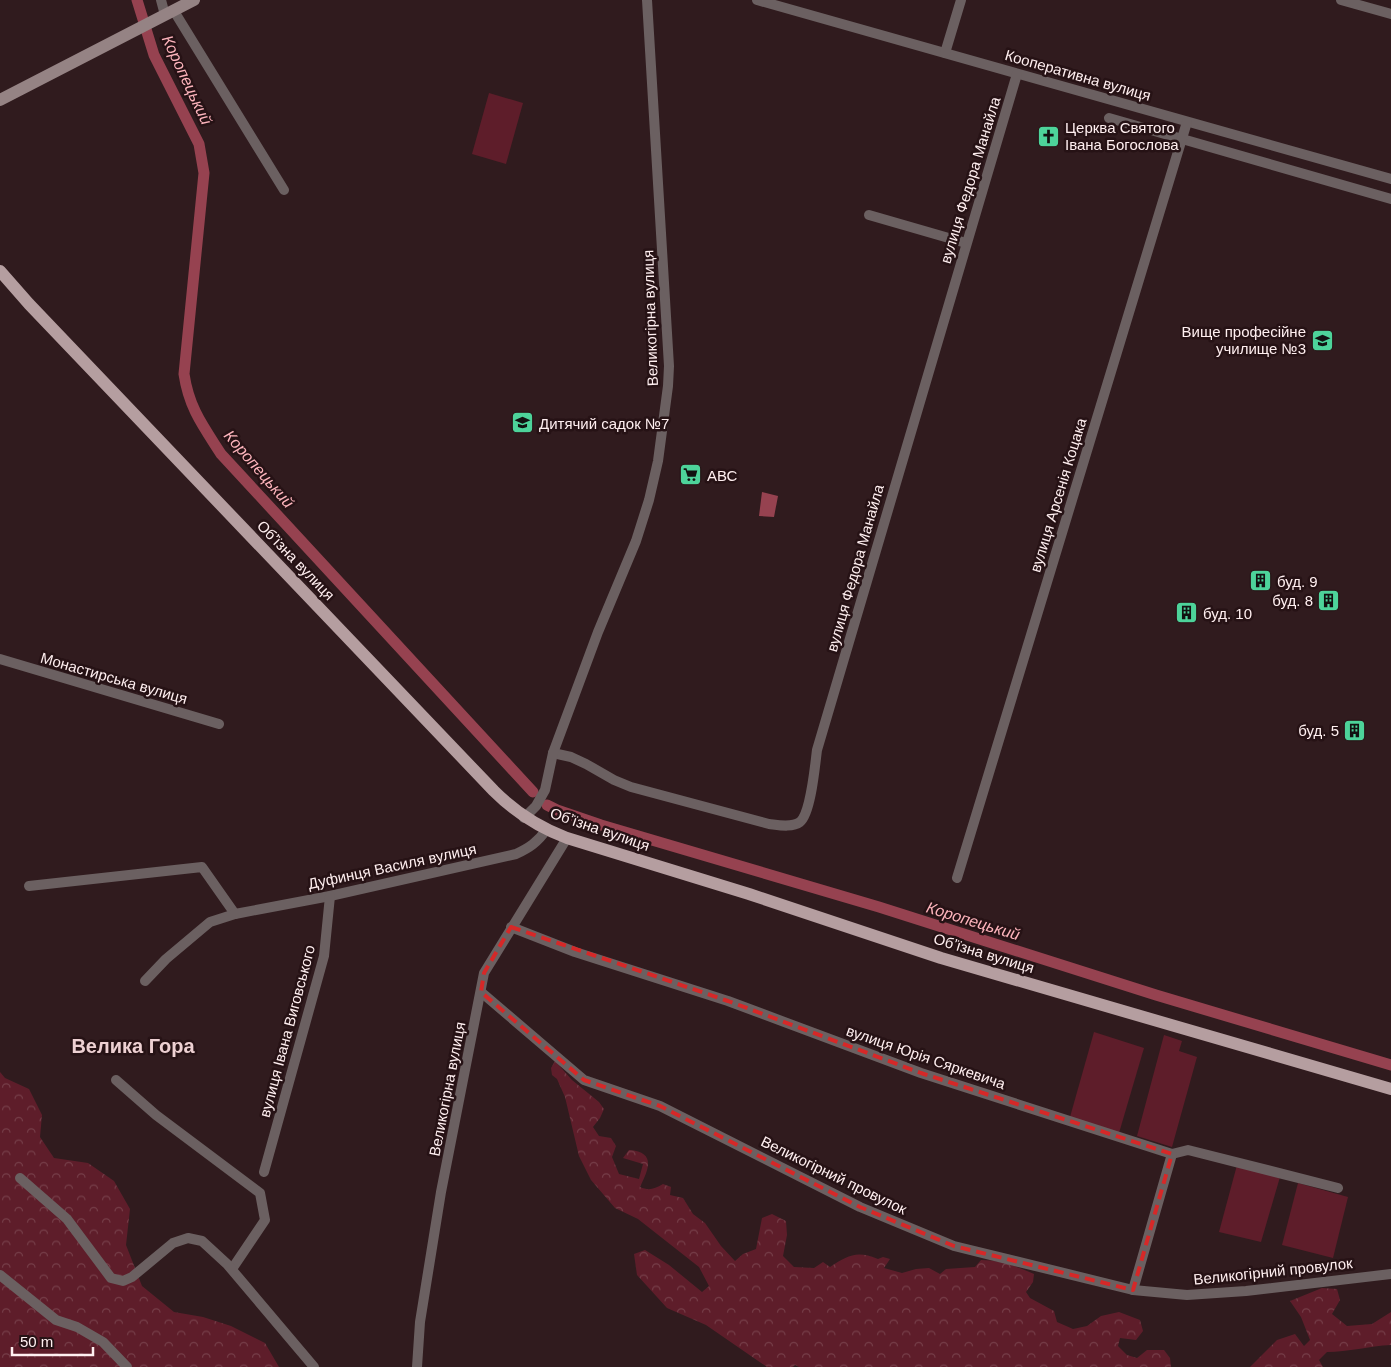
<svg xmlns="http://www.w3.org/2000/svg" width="1391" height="1367" viewBox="0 0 1391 1367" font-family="Arial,sans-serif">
	<defs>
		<pattern id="forest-crowns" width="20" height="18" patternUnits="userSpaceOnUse" patternTransform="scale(1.25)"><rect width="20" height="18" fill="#5e1d2a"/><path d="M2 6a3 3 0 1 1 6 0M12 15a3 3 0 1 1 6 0" fill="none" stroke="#763e49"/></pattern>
	</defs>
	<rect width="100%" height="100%" fill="#301b1e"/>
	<g fill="url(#forest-crowns)">
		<path d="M555,1061L572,1080L599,1102L604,1109L600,1118L593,1127L599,1136L611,1138L616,1146L612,1157L619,1174L639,1179L643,1164L623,1158L629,1150C657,1152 648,1170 640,1187C649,1191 654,1189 663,1184L671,1187L670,1195L683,1198L693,1214L705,1223L721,1246L735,1261L743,1254L756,1249L762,1218L772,1214L786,1221L787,1235L783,1256L794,1267L814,1268L823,1262L830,1267C848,1255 857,1250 878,1259L883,1257L890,1259L884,1268L902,1273L916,1269L929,1268L940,1274L946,1269L975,1267L981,1260C1000,1260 1016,1266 1034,1274L1033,1282L1026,1292L1030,1298L1054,1311L1057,1322L1073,1329L1087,1326L1101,1316L1119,1312L1140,1320L1143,1331L1136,1340L1120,1338L1118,1346L1127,1355L1137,1358L1147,1350H1164L1170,1358L1171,1367H799L795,1365L793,1367H767L706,1325L667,1308L637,1275L634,1254L645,1250L669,1265L702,1292L709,1286L699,1267L638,1219L615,1208L591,1180L579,1156L565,1097L557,1079L552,1075L551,1068Z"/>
		<polygon points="0,1072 5,1078 29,1089 42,1115 40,1137 54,1158 88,1163 114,1181 130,1209 126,1245 142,1286 174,1312 203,1317 231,1326 265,1343 279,1367 0,1367"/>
		<path d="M1322,1288L1337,1289L1340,1300L1332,1314L1347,1326L1372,1324L1391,1312V1345C1369,1346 1348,1352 1327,1352L1319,1360L1323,1367H1250L1277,1340L1295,1334L1304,1346L1310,1340L1301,1317L1290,1301Z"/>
	</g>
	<g fill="#5e1d2a">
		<polygon points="489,93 523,103 506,164 472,154"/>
		<polygon points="1094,1032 1144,1048 1119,1133 1070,1117"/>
		<polygon points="1164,1035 1182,1041 1179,1051 1197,1057 1172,1147 1137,1136"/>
		<polygon points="1237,1165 1280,1177 1261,1242 1219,1232"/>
		<polygon points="1298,1183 1348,1197 1333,1258 1282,1245"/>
	</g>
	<polygon fill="#964250" points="762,492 778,496 774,517 759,516"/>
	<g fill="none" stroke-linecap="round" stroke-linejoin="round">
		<g stroke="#964250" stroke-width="11">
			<path d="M137,0L154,55L199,144L204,173L184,374C189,408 203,426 221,454L533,792"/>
			<polyline points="547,805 557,810 601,825 879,907 1156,995 1391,1065"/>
		</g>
		<g stroke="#6b6061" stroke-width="10">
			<polyline points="161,0 165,15"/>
			<polyline points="757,0 1391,179"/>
			<polyline points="1341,0 1391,14"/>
			<polyline points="174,11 284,190"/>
			<polyline points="945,53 961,0"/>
			<polyline points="1109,118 1391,199"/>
			<polyline points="869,215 966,243"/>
			<polyline points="0,659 219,724"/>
			<path d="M553,753L571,757L586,764L614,780L631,787L769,824C778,825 792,828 800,822C811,813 815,765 817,750L1017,74"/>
			<polyline points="524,818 536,806 545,790 553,753 598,632 636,541 649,500 658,461 668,386 669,366 647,0"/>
			<polyline points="957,878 1187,122"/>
			<polyline points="29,886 202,867 235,914"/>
			<polyline points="511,927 575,952 728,1001 921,1073 1172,1154 1188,1150 1338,1188"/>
			<path d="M145,981L166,959L210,922L235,914L330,896L516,854C529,848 538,842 546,830"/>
			<polyline points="481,992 584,1080 660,1106 860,1207 954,1246 1133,1290 1187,1295 1246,1291 1391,1274"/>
			<polyline points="116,1080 156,1115 260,1193 265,1220 232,1269"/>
			<polyline points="264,1172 324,956 330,896"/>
			<polyline points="20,1178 67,1219 111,1278 123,1281 132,1277 173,1243 188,1238 202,1241 227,1264 314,1367"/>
			<polyline points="0,1275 56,1320 77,1327 103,1342 127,1367"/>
			<polyline points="1133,1290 1172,1154"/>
			<polyline points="417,1367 420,1322 441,1192 484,973 567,838"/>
		</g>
		<polyline stroke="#958384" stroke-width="12" points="0,100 194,0"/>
		<path stroke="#b59ea0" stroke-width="12" d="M0,271L29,304L494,791C516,813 538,827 567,838L749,894L941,958L1391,1089"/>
	</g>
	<path fill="none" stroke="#d62828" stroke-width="4" stroke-dasharray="10 6" stroke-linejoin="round" d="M511,927L728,1001L921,1073L1172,1154L1133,1290L954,1246L860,1207L660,1106L584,1080L481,992L484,973Z"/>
	<defs>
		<symbol id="church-square" viewBox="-11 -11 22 22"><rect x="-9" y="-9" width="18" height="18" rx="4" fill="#4dd39a" stroke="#261215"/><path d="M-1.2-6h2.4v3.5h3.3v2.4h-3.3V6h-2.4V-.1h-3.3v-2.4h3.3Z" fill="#111"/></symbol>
		<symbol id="university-square" viewBox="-11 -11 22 22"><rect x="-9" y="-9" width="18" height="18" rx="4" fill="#4dd39a" stroke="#261215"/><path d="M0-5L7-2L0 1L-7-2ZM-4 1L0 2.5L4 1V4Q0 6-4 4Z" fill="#111"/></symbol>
		<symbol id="school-square" viewBox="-11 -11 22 22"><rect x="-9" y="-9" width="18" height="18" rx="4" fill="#4dd39a" stroke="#261215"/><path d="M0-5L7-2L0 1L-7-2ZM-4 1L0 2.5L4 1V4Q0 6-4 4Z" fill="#111"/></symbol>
		<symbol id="supermarket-square" viewBox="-11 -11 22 22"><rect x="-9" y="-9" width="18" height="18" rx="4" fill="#4dd39a" stroke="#261215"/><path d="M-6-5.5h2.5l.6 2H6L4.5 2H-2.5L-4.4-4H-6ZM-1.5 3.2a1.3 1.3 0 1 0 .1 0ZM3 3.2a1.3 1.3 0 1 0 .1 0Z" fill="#111"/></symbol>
		<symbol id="building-square" viewBox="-11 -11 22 22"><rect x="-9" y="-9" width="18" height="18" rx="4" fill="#4dd39a" stroke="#261215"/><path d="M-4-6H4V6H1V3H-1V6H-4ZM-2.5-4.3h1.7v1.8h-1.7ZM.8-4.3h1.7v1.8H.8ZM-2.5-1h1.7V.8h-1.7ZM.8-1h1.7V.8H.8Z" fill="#111"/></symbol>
	</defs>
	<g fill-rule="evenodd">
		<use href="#church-square" x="1036" y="124" width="25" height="25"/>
		<use href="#university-square" x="1310" y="328" width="25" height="25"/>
		<use href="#school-square" x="510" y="410" width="25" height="25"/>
		<use href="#supermarket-square" x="678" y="462" width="25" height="25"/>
		<use href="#building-square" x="1248" y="568" width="25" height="25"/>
		<use href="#building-square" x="1316" y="588" width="25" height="25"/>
		<use href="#building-square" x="1174" y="600" width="25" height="25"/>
		<use href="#building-square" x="1342" y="718" width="25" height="25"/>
	</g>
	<g text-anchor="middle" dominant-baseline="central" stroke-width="5" stroke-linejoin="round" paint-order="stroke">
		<g font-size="15" fill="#ffeff0" stroke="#261215">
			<text transform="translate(1078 75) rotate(16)">Кооперативна вулиця</text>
			<text transform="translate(970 180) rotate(-73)">вулиця Федора Манайла</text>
			<text transform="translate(650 318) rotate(-92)">Великогірна вулиця</text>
			<text transform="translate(1058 495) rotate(-73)">вулиця Арсенія Коцака</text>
			<text transform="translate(296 560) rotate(46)">Обʼїзна вулиця</text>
			<text transform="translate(855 568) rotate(-74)">вулиця Федора Манайла</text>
			<text transform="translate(114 678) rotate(16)">Монастирська вулиця</text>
			<text transform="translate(600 829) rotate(19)">Обʼїзна вулиця</text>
			<text transform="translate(392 866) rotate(-12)">Дуфинця Василя вулиця</text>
			<text transform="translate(984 953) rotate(17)">Обʼїзна вулиця</text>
			<text transform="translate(287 1031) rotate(-75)">вулиця Івана Виговського</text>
			<text transform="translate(926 1057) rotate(19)">вулиця Юрія Сяркевича</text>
			<text transform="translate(447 1089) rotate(-79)">Великогірна вулиця</text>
			<text transform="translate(834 1175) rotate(26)">Великогірний провулок</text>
			<text transform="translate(1273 1271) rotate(-6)">Великогірний провулок</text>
		</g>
		<g font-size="15" fill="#ffeff0" stroke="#261215" text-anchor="start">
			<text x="1065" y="127">Церква Святого<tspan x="1065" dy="17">Івана Богослова</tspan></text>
			<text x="1306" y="331" text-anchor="end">Вище професійне<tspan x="1306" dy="17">училище №3</tspan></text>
			<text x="539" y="423">Дитячий садок №7</text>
			<text x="707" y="475">АВС</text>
			<text x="1277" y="581">буд. 9</text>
			<text x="1313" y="600" text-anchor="end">буд. 8</text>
			<text x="1203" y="613">буд. 10</text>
			<text x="1339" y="730" text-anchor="end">буд. 5</text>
		</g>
		<g font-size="16" font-style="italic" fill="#fdb4bc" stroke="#261215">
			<text transform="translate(187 80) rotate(65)">Коропецький</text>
			<text transform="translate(259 469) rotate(49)">Коропецький</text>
			<text transform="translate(973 921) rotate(17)">Коропецький</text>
		</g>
		<g font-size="20" font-weight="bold" fill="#edd0d2" stroke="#261215">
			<text x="133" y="1046">Велика Гора</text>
		</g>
	</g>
	<path d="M12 1347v8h81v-8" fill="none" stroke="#ffeff0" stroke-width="2.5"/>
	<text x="20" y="1347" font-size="15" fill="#ffeff0" stroke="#261215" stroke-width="4" paint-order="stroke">50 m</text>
</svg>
